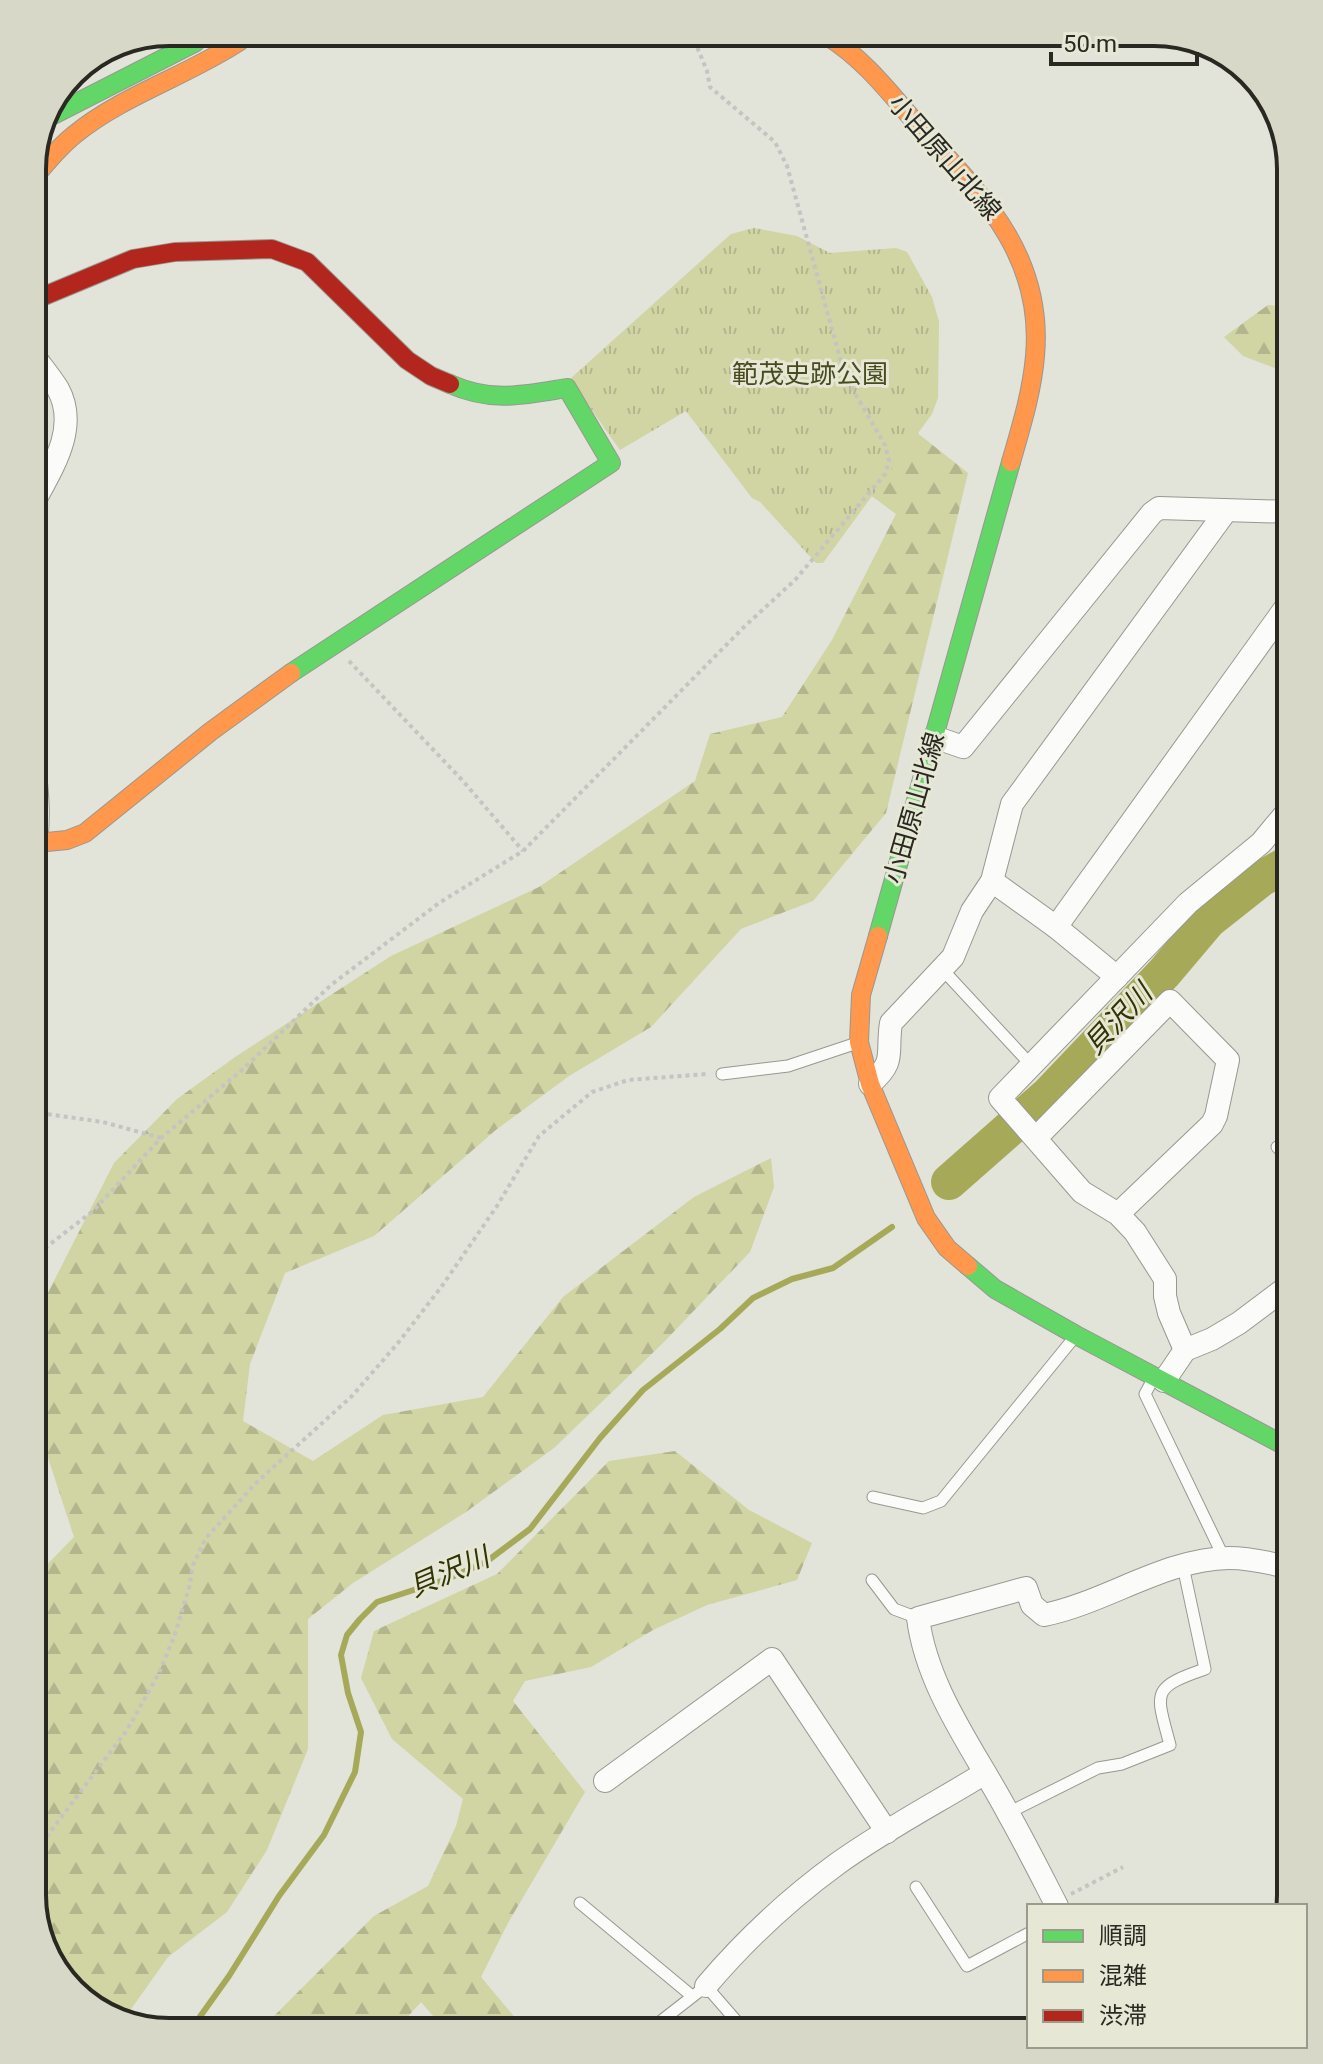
<svg xmlns="http://www.w3.org/2000/svg" width="1323" height="2064" viewBox="0 0 1323 2064" font-family="Roboto,'Noto Sans JP',sans-serif">
	<defs>
		<pattern id="forest-firs" width="22" height="20" patternUnits="userSpaceOnUse" patternTransform="scale(2)"><rect width="22" height="20" fill="#d1d4a3"/><path d="M5 1l3.5 6h-7zM16 11l3.5 6h-7z" fill="#b3b68c"/></pattern>
		<pattern id="park-tufts" width="24" height="20" patternUnits="userSpaceOnUse" patternTransform="scale(2)"><rect width="24" height="20" fill="#d1d4a3"/><path d="M3 7l-1-3M5 7V3M7 7l1-3M15 17l-1-3M17 17v-4M19 17l1-3" fill="none" stroke="#b3b68c"/></pattern>
	</defs>
	<rect width="100%" height="100%" fill="#e2e3d9"/>
	<g fill="url(#forest-firs)">
		<polygon points="1268,305 1291,307 1291,415 1287,414 1280,370 1243,356 1224,337"/>
		<polygon points="916,432 968,473 886,813 813,901 741,929 651,1027 569,1076 497,1129 374,1236 285,1273 250,1364 243,1421 313,1461 383,1415 483,1397 563,1297 694,1197 771,1158 774,1187 750,1252 663,1343 554,1448 466,1512 353,1583 308,1619 308,1749 267,1850 227,1912 168,1957 124,2019 93,2009 46,1956 32,1895 32,1580 74,1537 32,1409 32,1324 114,1163 177,1099 235,1057 391,956 539,887 695,781 710,734 782,717 832,640 896,514 850,480"/>
		<polygon points="675,1451 749,1510 812,1543 797,1580 707,1605 653,1630 591,1667 525,1681 513,1701 585,1792 508,1923 481,1977 527,2032 447,2032 421,2002 394,2032 258,2032 374,1916 428,1886 456,1826 463,1799 392,1739 361,1678 374,1631 497,1574 609,1461"/>
	</g>
	<polygon fill="url(#park-tufts)" points="754,228 797,236 830,253 896,248 907,252 932,297 939,322 938,398 932,414 823,563 816,563 760,502 752,498 686,411 620,450 570,379 731,234"/>
	<g fill="none" stroke-linecap="round" stroke-linejoin="round">
		<polyline stroke="#a6aa58" stroke-width="6" points="189,2032 229,1976 279,1896 324,1835 355,1772 361,1732 348,1693 341,1655 347,1635 360,1619 377,1602 447,1579 486,1562 530,1529 600,1438 643,1390 720,1329 753,1298 792,1279 833,1268 892,1227"/>
		<polyline stroke="#a6aa58" stroke-width="36" points="949,1182 1049,1094 1164,973 1208,921 1261,879 1291,862"/>
		<defs>
			<g id="lane">
				<polyline points="942,969 1032,1066"/>
				<polyline points="722,1074 788,1066 854,1044"/>
				<polyline points="1277,1147 1291,1161"/>
				<polyline points="1153,1379 1145,1394 1224,1558"/>
				<polyline points="873,1497 923,1508 941,1501 1073,1339"/>
				<polyline points="872,1580 894,1609 918,1618"/>
				<path d="M1008,1813L1098,1768L1122,1764L1170,1745C1156,1692 1150,1688 1205,1669L1183,1566"/>
				<polyline points="916,1887 967,1966 1029,1933"/>
				<polyline points="580,1903 692,1996"/>
				<polyline points="647,2032 706,1986 746,2032"/>
			</g>
			<g id="street">
				<path d="M32,506C50,471 80,429 58,389C50,376 40,365 32,353"/>
				<polyline points="934,737 963,747 1152,513 1159,508 1291,512"/>
				<path d="M32,863C42,825 37,787 32,748"/>
				<polyline points="992,881 1056,927 1117,977"/>
				<polyline points="1056,927 1291,600"/>
				<path d="M870,1084C897,1060 886,1055 891,1023L953,957L972,911L992,881L1012,804L1226,511"/>
				<polyline points="1036,1138 1170,1001 1228,1060 1216,1116 1212,1124 1118,1214"/>
				<polyline points="1185,1350 1169,1313 1165,1296 1165,1279 1135,1232 1118,1214 1082,1192 1000,1098 1188,903 1261,843 1291,807"/>
				<polyline points="1164,1381 1185,1350 1212,1339 1239,1323 1291,1284"/>
				<polyline points="605,1781 772,1659 887,1832"/>
				<path d="M1057,1906C1041,1875 1025,1843 1008,1813C975,1751 927,1689 918,1618L1026,1588L1032,1605L1044,1615C1107,1602 1164,1559 1229,1558C1250,1558 1271,1563 1291,1568"/>
				<path d="M706,1986C745,1940 789,1899 837,1864C884,1830 936,1803 985,1773"/>
			</g>
			<g id="fast">
				<polyline points="53,115 196,42"/>
				<path d="M291,673L611,463L567,388C524,395 492,403 450,384"/>
				<polyline points="878,936 1011,462"/>
				<polyline points="968,1266 995,1289 1076,1335 1291,1449"/>
			</g>
			<g id="slow">
				<path d="M827,36C866,60 892,96 922,130C983,196 1044,257 1035,356C1032,392 1021,427 1011,462"/>
				<path d="M32,180C45,164 58,148 74,135C123,95 187,76 240,41"/>
				<polyline points="37,843 67,840 85,833 210,732 291,673"/>
				<polyline points="878,936 861,995 859,1042 870,1084 926,1218 947,1248 968,1266"/>
			</g>
			<polyline id="jam" points="32,301 133,259 175,252 272,249 307,262 407,360 431,376 450,384"/>
		</defs>
		<use href="#lane" stroke="#979890" stroke-width="13"/>
		<use href="#street" stroke="#979890" stroke-width="24"/>
		<use href="#fast" stroke="#979890" stroke-width="20"/>
		<use href="#slow" stroke="#979890" stroke-width="20"/>
		<use href="#jam" stroke="#979890" stroke-width="20"/>
		<g stroke="#c4c4c2" stroke-width="4" stroke-dasharray="4 4" stroke-linecap="butt">
			<polyline points="349,661 463,781 523,851"/>
			<polyline points="32,1112 103,1122 161,1138"/>
			<polyline points="32,1258 93,1211 161,1138 242,1070 331,985 439,903 523,851 745,626 795,580 885,474 889,461 885,445 853,390 840,358 787,166 775,142 710,87 707,71 693,37"/>
			<polyline points="32,1856 127,1730 159,1673 174,1637 189,1588 193,1565 206,1538 256,1483 352,1396 398,1343 442,1286 497,1206 539,1136 592,1092 628,1080 707,1074"/>
			<polyline points="1071,1894 1123,1867"/>
		</g>
		<use href="#lane" stroke="#fbfbf9" stroke-width="11"/>
		<use href="#street" stroke="#fbfbf9" stroke-width="22"/>
		<use href="#fast" stroke="#63d668" stroke-width="18"/>
		<use href="#slow" stroke="#ff974d" stroke-width="18"/>
		<use href="#jam" stroke="#b3261e" stroke-width="18"/>
	</g>
	<g text-anchor="middle" dominant-baseline="central" stroke-width="6" stroke-linejoin="round" paint-order="stroke">
		<g font-size="26" fill="#292922" stroke="#e6e7d5">
			<text transform="translate(945 157) rotate(49)">小田原山北線</text>
			<text transform="translate(914 808) rotate(-74)">小田原山北線</text>
		</g>
		<g font-size="26" fill="#484a1f" stroke="#e6e7d5">
			<text x="810" y="374">範茂史跡公園</text>
		</g>
		<g font-size="28" font-style="italic" fill="#313305" stroke="#e6e7d5">
			<text transform="translate(1118 1019) rotate(-47)">貝沢川</text>
			<text transform="translate(449 1572) rotate(-23)">貝沢川</text>
		</g>
	</g>
	<path d="M0 0H1323V2064H0ZM169 46H1154A123 123 0 0 1 1277 169V1895A123 123 0 0 1 1154 2018H169A123 123 0 0 1 46 1895V169A123 123 0 0 1 169 46Z" fill="#d7d8c7" fill-rule="evenodd"/>
	<path fill="none" stroke="#292922" stroke-width="4" d="M169 46H1154A123 123 0 0 1 1277 169V1895A123 123 0 0 1 1154 2018H169A123 123 0 0 1 46 1895V169A123 123 0 0 1 169 46Z"/>
	<rect x="1027" y="1904" width="280" height="144" fill="#e6e7d5" stroke="#9a9b8d" stroke-width="2"/>
	<rect x="1043" y="1930" width="40" height="12" fill="#63d668" stroke="#9a9b8d" stroke-width="2"/>
	<text x="1099" y="1944" font-size="24" fill="#292922">順調</text>
	<rect x="1043" y="1970" width="40" height="12" fill="#ff974d" stroke="#9a9b8d" stroke-width="2"/>
	<text x="1099" y="1984" font-size="24" fill="#292922">混雑</text>
	<rect x="1043" y="2010" width="40" height="12" fill="#b3261e" stroke="#9a9b8d" stroke-width="2"/>
	<text x="1099" y="2024" font-size="24" fill="#292922">渋滞</text>
	<path d="M1051 52v12h146v-12" fill="none" stroke="#292922" stroke-width="4"/>
	<text x="1063" y="52" font-size="24" fill="#292922" stroke="#e6e7d5" stroke-width="6" paint-order="stroke">50 m</text>
</svg>
